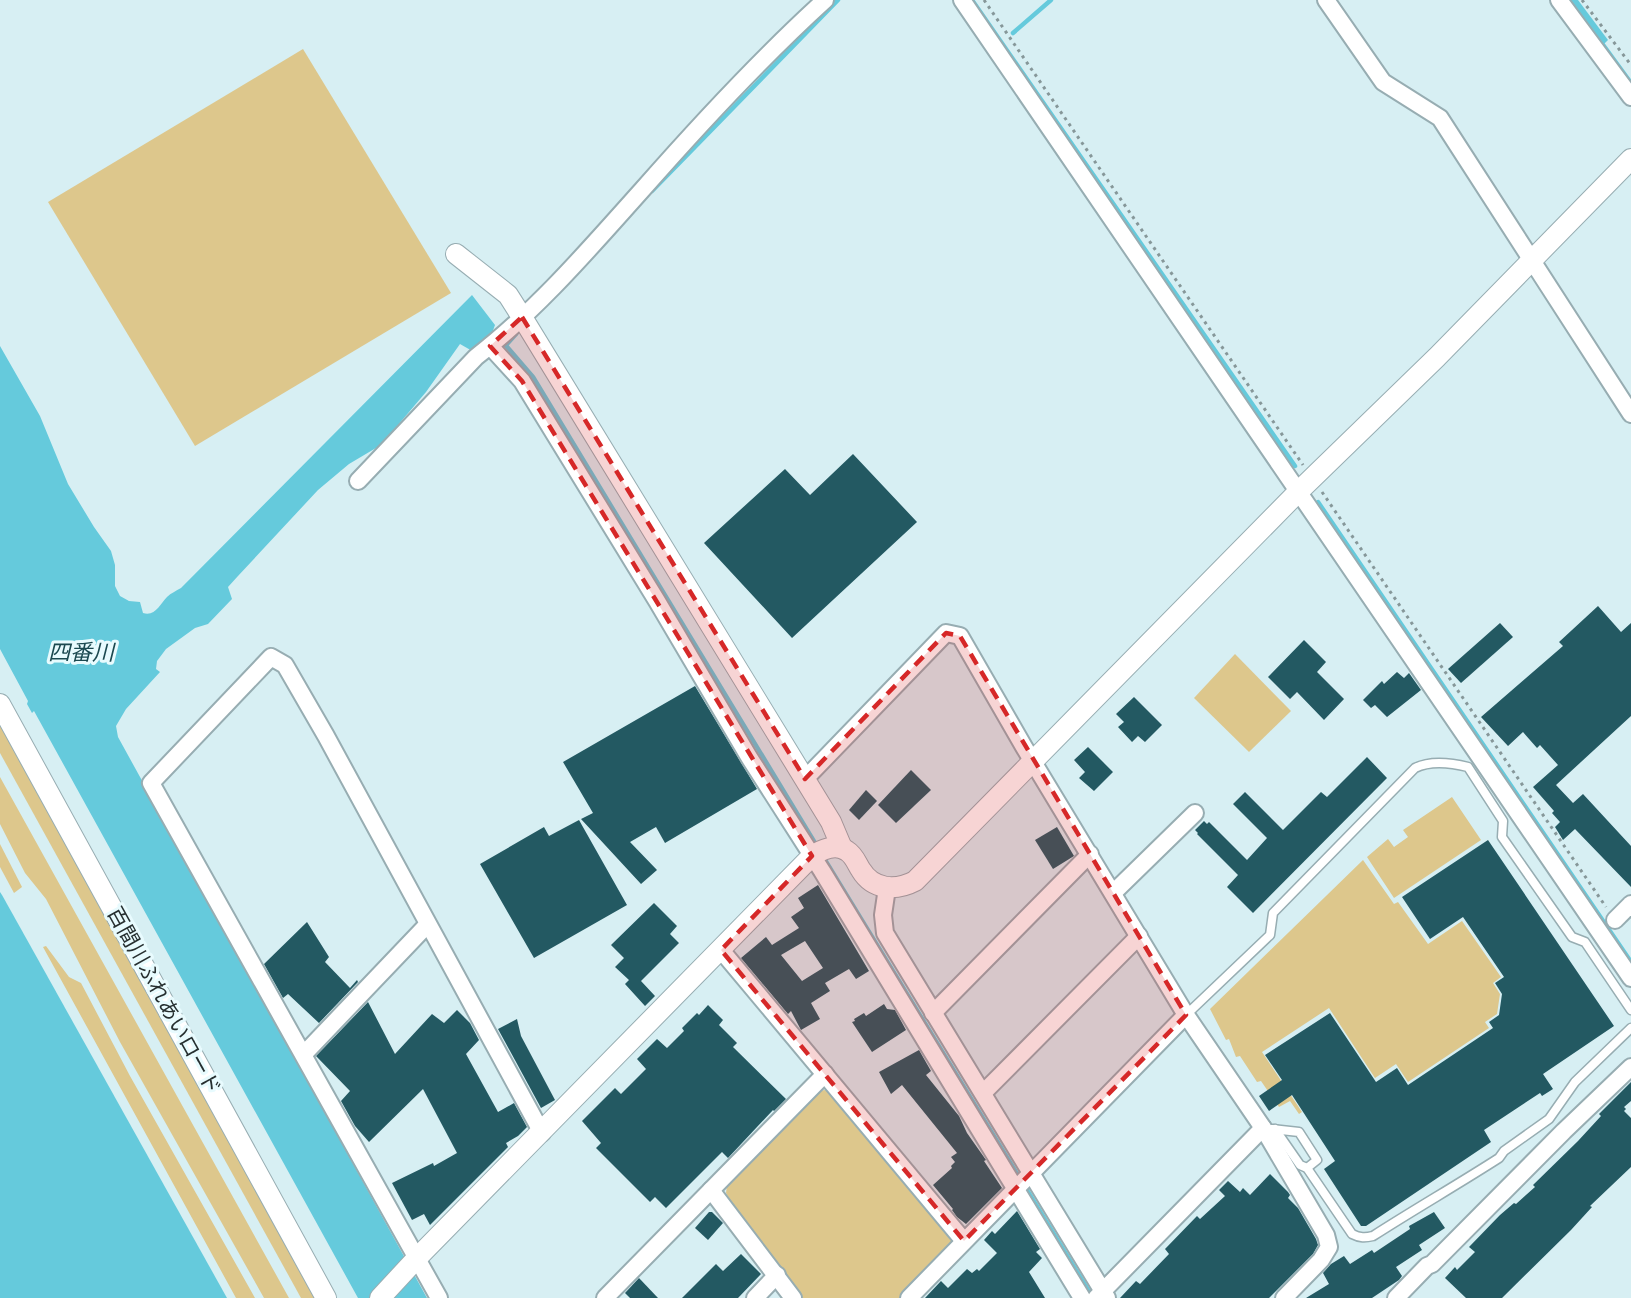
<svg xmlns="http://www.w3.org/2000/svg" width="1631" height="1298" viewBox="0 0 1631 1298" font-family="Spectral,'Noto Sans JP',serif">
	<rect width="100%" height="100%" fill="#d7eff3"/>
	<g fill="#ddc78c">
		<polygon points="303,49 451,293 195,446 48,202"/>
		<polygon points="1235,654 1291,711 1249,752 1194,698"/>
		<polygon points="0,717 320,1298 301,1298 0,753"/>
		<polygon points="0,777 289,1298 264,1298 120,1042 46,899 25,873 0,824"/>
		<polygon points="1452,797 1481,840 1394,898 1367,857 1388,839 1394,847 1408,837 1403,830"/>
		<polygon points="0,844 22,887 14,893 0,867"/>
		<polygon points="1363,860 1394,904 1398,902 1428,944 1462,921 1501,977 1493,983 1500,994 1497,1014 1485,1022 1489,1028 1408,1082 1396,1064 1375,1078 1329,1008 1262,1052 1302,1112 1299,1114 1290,1101 1279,1107 1261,1081 1257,1082 1240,1056 1236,1057 1229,1039 1226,1040 1210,1009"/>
		<polygon points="46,946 69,977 81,983 130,1076 255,1298 236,1298 43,947"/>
		<polygon points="824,1090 829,1091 951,1236 953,1246 902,1298 803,1298 730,1200 726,1193 727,1185 819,1092"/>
	</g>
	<g fill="#65cadc">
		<polygon points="1565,0 1578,0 1608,40 1600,48"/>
		<path d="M472,295L495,325L491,336L474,352L460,344L426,392L381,445L349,464L318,490L238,576L228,587L232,599L208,624L195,628L166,649L157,661L156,669L160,672L126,709L116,726L118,737L427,1298H358L34,711L32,713L27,704L28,701L0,649V346L40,416L68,484L94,527L111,551L115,565V586L120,596L129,601L140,602L143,613C155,617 160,604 167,597C171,593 176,591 181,588Z"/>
		<polygon points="0,892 2,895 227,1298 0,1298"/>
	</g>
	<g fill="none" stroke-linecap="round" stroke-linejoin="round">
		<g stroke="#65cadc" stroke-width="4.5">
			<polyline points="972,0 1295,466"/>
			<polyline points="1013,33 1051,0"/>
			<polyline points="1601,42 1631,83"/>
			<polyline points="652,191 838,0"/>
			<polyline points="502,341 533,377 818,848"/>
			<polyline points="506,345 516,334"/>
			<polyline points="1318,502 1631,962"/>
			<polyline points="822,855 1093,1298"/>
		</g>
	</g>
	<g fill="#235962" fill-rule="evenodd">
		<polygon points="853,454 917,522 792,638 704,543 785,469 810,495"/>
		<polygon points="1598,606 1621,632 1631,623 1631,716 1556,785 1573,803 1583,794 1631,846 1631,887 1575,829 1563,840 1555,827 1560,822 1552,813 1554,811 1533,787 1558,765 1540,745 1537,748 1523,732 1508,746 1481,717 1563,646 1559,642"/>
		<polygon points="1500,623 1513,637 1461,683 1448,669"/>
		<polygon points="1304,640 1326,662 1317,672 1344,699 1324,720 1297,692 1290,699 1268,677"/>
		<polygon points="1397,672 1404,678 1409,673 1421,690 1387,717 1375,705 1371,708 1363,700 1382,681 1384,684"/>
		<polygon points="695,686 757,789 665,843 656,827 630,842 657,870 641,884 581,819 593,813 563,762"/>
		<polygon points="1134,697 1162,725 1145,742 1138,736 1132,742 1118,727 1124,722 1116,714"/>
		<polygon points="1088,747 1113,772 1094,791 1079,778 1085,772 1074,760"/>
		<polygon points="1367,757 1387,778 1253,913 1227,887 1238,875 1197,834 1198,833 1195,830 1204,821 1207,824 1209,822 1247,860 1267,838 1233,804 1245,792 1283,830 1321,792 1327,797"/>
		<polygon points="911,770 931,790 896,823 878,805"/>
		<polygon points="866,790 877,801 859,820 849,810"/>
		<polygon points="579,820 627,905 534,958 480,864 544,827 549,836"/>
		<polygon points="1057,827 1074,856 1053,869 1035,840"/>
		<polygon points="1488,840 1614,1026 1543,1074 1553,1089 1542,1096 1540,1093 1484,1130 1491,1142 1366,1226 1361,1226 1324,1169 1335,1161 1292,1095 1269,1111 1259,1096 1282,1080 1265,1055 1330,1013 1376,1082 1397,1068 1408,1085 1493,1028 1489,1022 1499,1015 1502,994 1495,983 1504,977 1463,917 1430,939 1402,897"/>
		<path d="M818,885L869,971L856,979L849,969L825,983L830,991L811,1003L820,1019L801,1030L791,1011L788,1014L741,958L766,937L772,945L799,928L791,917L804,908L798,898ZM805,941L823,968L802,981L781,955Z"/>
		<polygon points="654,903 677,926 670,934 679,943 641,981 655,996 645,1006 625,984 629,980 615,967 624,958 611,945"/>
		<polygon points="307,922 329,957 325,962 350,988 357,980 358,982 319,1023 288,994 283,998 264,964"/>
		<polygon points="368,1002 395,1054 432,1014 444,1023 457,1010 470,1023 479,1040 466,1054 498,1112 514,1103 527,1127 518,1136 506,1143 508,1147 430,1225 424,1214 412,1220 392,1183 433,1163 434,1166 457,1153 423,1089 369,1142 355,1126 341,1101 350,1091 316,1056"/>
		<polygon points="884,1004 887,1009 895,1010 906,1030 872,1052 852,1022 855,1021 854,1019 864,1013 866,1016"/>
		<polygon points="708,1005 723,1020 719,1025 737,1043 733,1047 786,1099 774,1111 773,1110 728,1158 722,1152 666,1208 655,1197 650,1202 596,1148 601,1143 582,1121 615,1088 621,1094 646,1069 637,1059 657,1039 667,1048 684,1031 682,1028 697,1013 699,1015"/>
		<polygon points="517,1019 521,1036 555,1100 541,1108 498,1029"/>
		<polygon points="919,1050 931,1071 926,1075 959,1116 967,1133 986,1160 984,1161 1002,1188 966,1224 957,1217 952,1210 953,1209 933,1185 952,1168 951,1166 955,1162 951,1157 957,1153 902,1085 891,1094 879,1072"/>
		<polygon points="1631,1082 1631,1101 1624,1107 1626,1109 1624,1111 1631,1118 1631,1167 1590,1206 1592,1207 1571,1230 1502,1298 1466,1298 1445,1278 1455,1267 1457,1270 1475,1252 1469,1247 1500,1215 1514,1203 1516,1204 1535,1187 1533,1185 1578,1141 1601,1116 1599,1114"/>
		<polygon points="1270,1174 1288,1192 1290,1195 1288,1198 1298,1208 1316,1239 1318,1245 1313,1254 1269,1298 1120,1298 1136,1281 1140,1284 1169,1254 1165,1249 1197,1216 1200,1219 1225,1196 1219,1190 1228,1181 1240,1192 1243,1188 1250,1195"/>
		<polygon points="1017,1211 1040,1249 1036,1252 1042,1258 1029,1272 1045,1298 925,1298 941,1281 948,1288 967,1269 972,1273 977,1269 979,1271 997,1253 984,1240 992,1231 995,1234"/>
		<polygon points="709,1212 712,1212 723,1223 708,1240 695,1228"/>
		<polygon points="1434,1212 1445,1228 1419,1245 1422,1250 1396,1267 1402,1276 1399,1280 1372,1298 1306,1298 1329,1284 1323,1273 1331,1264 1344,1256 1350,1264 1372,1250 1374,1253 1410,1229 1409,1226"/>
		<polygon points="741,1254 761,1274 738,1298 682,1298 716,1264 723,1271"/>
		<polygon points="639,1278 658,1298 630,1298 625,1293"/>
	</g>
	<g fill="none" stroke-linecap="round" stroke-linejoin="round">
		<defs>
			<g id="service">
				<path d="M1186,1015L1270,935L1273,913L1415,768C1431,760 1452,763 1468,767L1503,821L1502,837L1572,937L1585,942L1631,1010"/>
				<polyline points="1272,1129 1299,1132 1317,1160 1307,1168"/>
				<path d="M1275,1129L1300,1165L1307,1168L1352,1234C1360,1238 1365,1238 1373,1236C1415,1209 1457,1185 1499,1158L1504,1151L1549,1119L1575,1082L1631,1028"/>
			</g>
			<g id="minor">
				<polyline points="962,0 1631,978"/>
				<polyline points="1326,0 1383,82 1440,118 1631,414"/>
				<polyline points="1559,0 1631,97"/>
				<polyline points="490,346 522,381 657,601 749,757 822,871 1082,1298"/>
				<path d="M358,481L476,357C538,309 590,248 642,190C700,124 760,59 825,0"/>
				<polyline points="805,779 946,633 960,636 1024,747 1186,1015 1263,1128 1326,1235 1329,1247 1321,1260 1284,1298"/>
				<polyline points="887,888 883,915 885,933 1107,1298"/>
				<polyline points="1113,893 1195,813"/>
				<polyline points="1615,920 1631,904"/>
				<polyline points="721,950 964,1241"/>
				<polyline points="933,1013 1090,854"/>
				<polyline points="304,1054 427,925"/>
				<polyline points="983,1093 1139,936"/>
				<polyline points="711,1190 793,1298"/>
				<polyline points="439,1298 151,783 271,657 285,665 326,736 542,1133"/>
				<polyline points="605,1298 825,1074"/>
				<polyline points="755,1298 777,1275"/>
				<polyline points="909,1298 1186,1015"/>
				<polyline points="1096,1298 1263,1128"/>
				<polyline points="1396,1298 1427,1266 1432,1264 1564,1131 1631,1067"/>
			</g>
			<g id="tertiary">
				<polyline points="456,254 508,295 522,317 831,822 842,848"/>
				<polyline points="0,704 326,1298"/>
				<path d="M380,1298L417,1258L812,856C821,850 836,843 847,851C854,855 857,864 861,870C873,890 896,891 915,881L1299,491L1437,357L1631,159"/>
			</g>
		</defs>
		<use href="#service" stroke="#97adb2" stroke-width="11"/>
		<use href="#minor" stroke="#97adb2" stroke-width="20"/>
		<use href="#tertiary" stroke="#97adb2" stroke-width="22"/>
		<g stroke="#869799" stroke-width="3" stroke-dasharray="3 4.5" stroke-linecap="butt">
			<polyline points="984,0 1303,465"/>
			<polyline points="1582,0 1631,65"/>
			<polyline points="1322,492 1606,907"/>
		</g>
		<use href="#service" stroke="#fff" stroke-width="8"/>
		<use href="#minor" stroke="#fff" stroke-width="16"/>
		<use href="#tertiary" stroke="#fff" stroke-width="20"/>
	</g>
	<path fill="#d62828" fill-opacity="0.2" stroke="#d62828" stroke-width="4.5" stroke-dasharray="12 8" stroke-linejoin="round" d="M522,317L805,779L946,633L960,636L1186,1015L964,1241L721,950L812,856L522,381L490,346Z"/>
	<g text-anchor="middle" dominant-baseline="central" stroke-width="6" stroke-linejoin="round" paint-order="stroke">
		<g font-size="21" fill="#262f30" stroke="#e8fbfe">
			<text transform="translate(163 1001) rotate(61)">百間川ふれあいロード</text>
		</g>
		<g font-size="22" font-style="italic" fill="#1b4950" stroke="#e8fbfe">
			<text x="81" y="653">四番川</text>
		</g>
	</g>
</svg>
